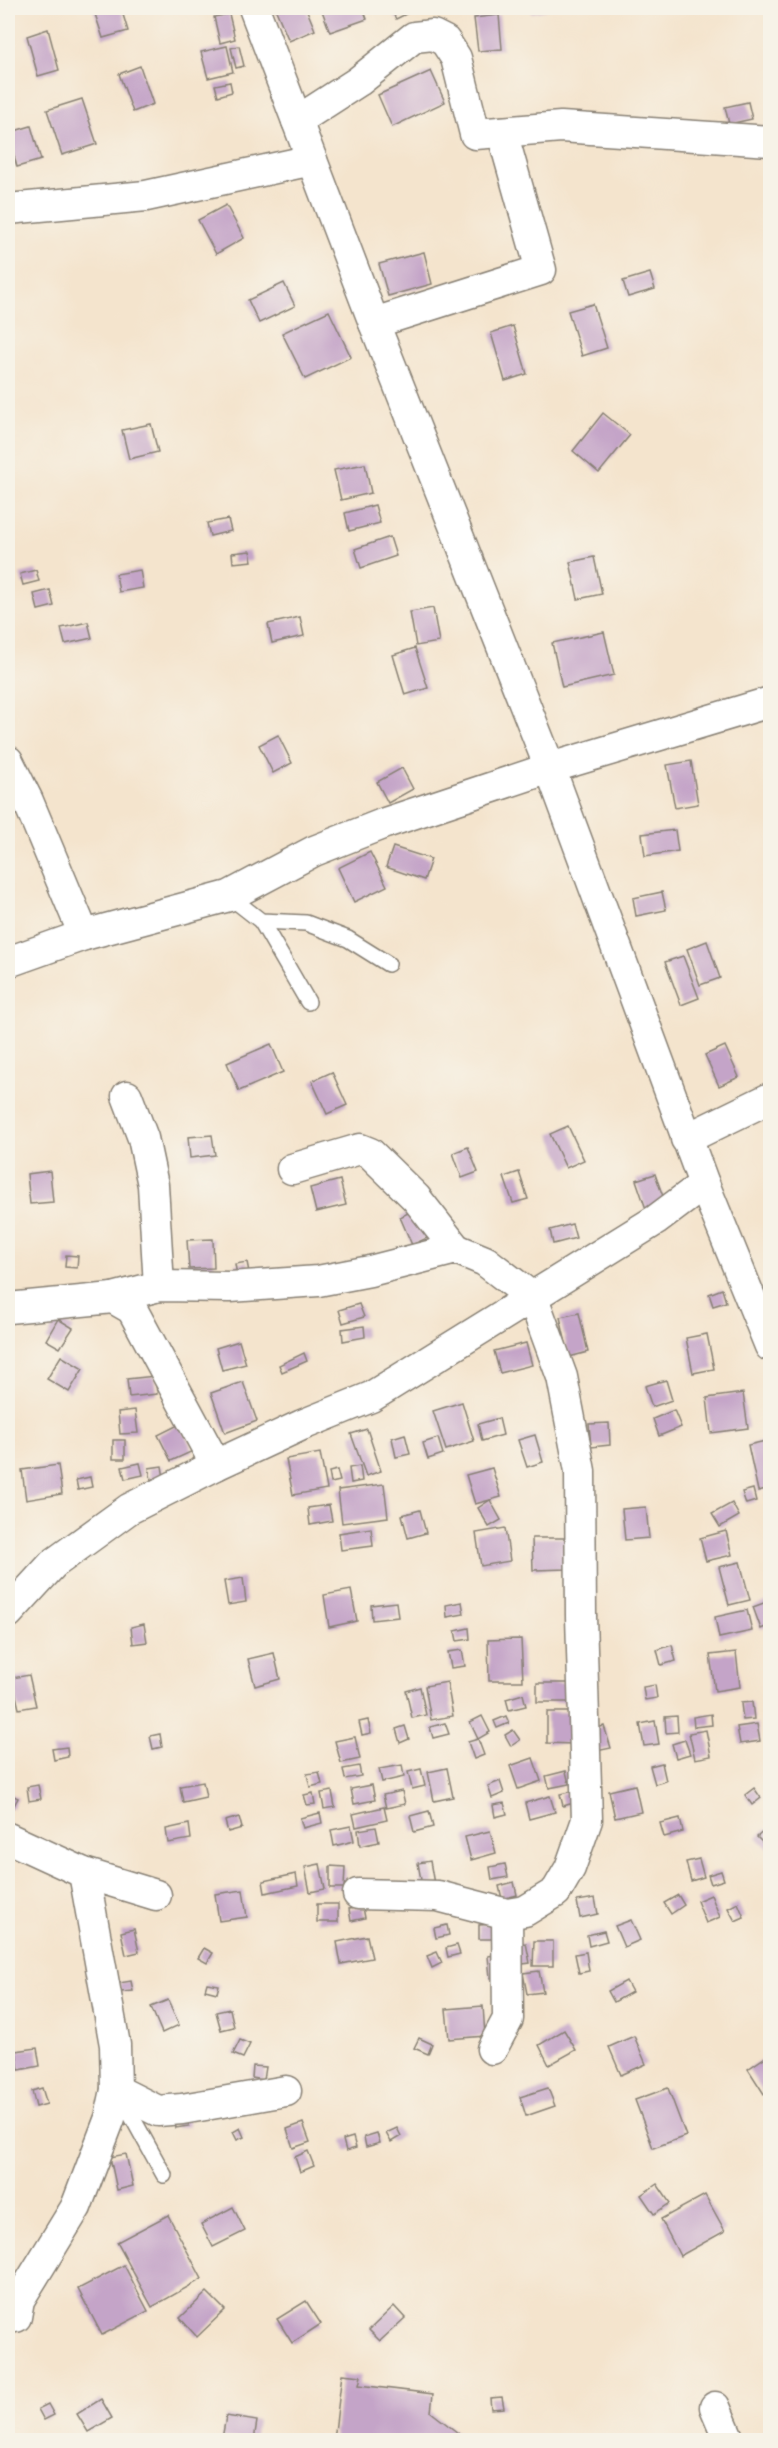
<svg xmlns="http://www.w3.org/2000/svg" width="778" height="2448" viewBox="0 0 778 2448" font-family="'Indie Flower',sans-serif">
	<rect width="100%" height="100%" fill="#f7f3e8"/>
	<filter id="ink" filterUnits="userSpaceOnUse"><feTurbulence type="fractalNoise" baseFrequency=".0167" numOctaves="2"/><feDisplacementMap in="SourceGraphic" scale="12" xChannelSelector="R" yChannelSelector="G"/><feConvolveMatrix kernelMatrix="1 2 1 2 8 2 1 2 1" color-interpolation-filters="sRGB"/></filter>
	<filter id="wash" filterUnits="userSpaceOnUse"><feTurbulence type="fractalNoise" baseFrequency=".008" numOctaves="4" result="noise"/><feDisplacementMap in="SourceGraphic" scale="24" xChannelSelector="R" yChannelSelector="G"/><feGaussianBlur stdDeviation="1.35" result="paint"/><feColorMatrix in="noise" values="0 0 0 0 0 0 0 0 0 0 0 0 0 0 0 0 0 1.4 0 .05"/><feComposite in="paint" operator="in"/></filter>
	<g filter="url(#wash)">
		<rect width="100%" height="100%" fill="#f4e4cd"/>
		<g id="blocks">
			<g fill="#c4a4c8">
				<polygon points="93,8 121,8 128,31 103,38"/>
				<polygon points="275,8 306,8 315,30 289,41"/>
				<polygon points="321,8 363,8 367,19 330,32"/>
				<polygon points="390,8 418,8 396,19"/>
				<polygon points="530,8 548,8 548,9 531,13"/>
				<polygon points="229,14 235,39 220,43 214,17"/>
				<polygon points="499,15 502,49 478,51 474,18"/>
				<polygon points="48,29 59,70 38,76 27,36"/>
				<polygon points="227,46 233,72 208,78 201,52"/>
				<polygon points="239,46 244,66 236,68 231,48"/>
				<polygon points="140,66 153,104 133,112 119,74"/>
				<polygon points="431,71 445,102 392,127 378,95"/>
				<polygon points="230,82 232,92 218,96 215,85"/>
				<polygon points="82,99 97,144 62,155 47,110"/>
				<polygon points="748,102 752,119 729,124 725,107"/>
				<polygon points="31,126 41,160 17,167 8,133"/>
				<polygon points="226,205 244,238 216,254 198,220"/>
				<polygon points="424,252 432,284 388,296 379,264"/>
				<polygon points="650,273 655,289 628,297 623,281"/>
				<polygon points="284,283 295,306 259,323 248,300"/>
				<polygon points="593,304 607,348 582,356 568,311"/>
				<polygon points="329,311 351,357 305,379 282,333"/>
				<polygon points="513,326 527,374 505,381 491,333"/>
				<polygon points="603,413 630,435 599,473 573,451"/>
				<polygon points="151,424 158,452 129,459 122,430"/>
				<polygon points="365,464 371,493 341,500 334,470"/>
				<polygon points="375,505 380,523 349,531 345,513"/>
				<polygon points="228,519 231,531 210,536 207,523"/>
				<polygon points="390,537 396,556 361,568 355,549"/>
				<polygon points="250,551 252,561 233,563 232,553"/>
				<polygon points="594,557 602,594 578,599 570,562"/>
				<polygon points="36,570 39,581 23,585 20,574"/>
				<polygon points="140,570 143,588 119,592 116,574"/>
				<polygon points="50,590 54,606 38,610 34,594"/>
				<polygon points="433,608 439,642 416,646 410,612"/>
				<polygon points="300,617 304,636 272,643 268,624"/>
				<polygon points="88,622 92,638 65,644 61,628"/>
				<polygon points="604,632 614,675 562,687 552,643"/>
				<polygon points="415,648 428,688 405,695 393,655"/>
				<polygon points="278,735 292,763 273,773 259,745"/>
				<polygon points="691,761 698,804 675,808 667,765"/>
				<polygon points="402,768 413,789 388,803 377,782"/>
				<polygon points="675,830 678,851 645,856 642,834"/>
				<polygon points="393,847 431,859 424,880 386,867"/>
				<polygon points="370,852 387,886 354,902 338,868"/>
				<polygon points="662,892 666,910 636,916 633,898"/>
				<polygon points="707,941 720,978 700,985 687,949"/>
				<polygon points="683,956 699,998 681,1005 665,962"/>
				<polygon points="271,1044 283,1072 239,1091 227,1063"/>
				<polygon points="725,1046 739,1077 719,1086 705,1055"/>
				<polygon points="332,1072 347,1105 327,1114 312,1081"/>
				<polygon points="568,1126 584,1160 566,1168 550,1134"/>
				<polygon points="212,1135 215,1155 190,1158 188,1137"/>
				<polygon points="468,1147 478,1172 462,1178 453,1153"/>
				<polygon points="50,1171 53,1202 30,1204 27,1174"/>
				<polygon points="519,1172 528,1199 513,1203 504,1177"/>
				<polygon points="655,1174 665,1202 646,1209 636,1180"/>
				<polygon points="340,1180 346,1205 316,1212 310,1188"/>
				<polygon points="414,1210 427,1238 412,1245 400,1217"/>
				<polygon points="572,1224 576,1238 553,1244 550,1230"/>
				<polygon points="213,1239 214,1268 189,1269 187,1240"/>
				<polygon points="66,1255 78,1256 77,1268 65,1267"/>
				<polygon points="247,1262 249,1272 237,1275 235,1264"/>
				<polygon points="722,1289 726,1302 713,1306 709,1294"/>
				<polygon points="359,1304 364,1317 343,1323 339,1310"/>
				<polygon points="579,1313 588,1352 569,1357 560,1317"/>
				<polygon points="58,1319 73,1328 60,1348 46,1340"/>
				<polygon points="364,1326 365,1337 343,1341 342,1329"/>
				<polygon points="707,1334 714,1369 693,1373 686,1338"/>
				<polygon points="239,1341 246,1364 222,1370 216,1348"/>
				<polygon points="526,1343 532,1365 500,1373 494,1351"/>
				<polygon points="304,1353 307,1361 282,1372 279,1365"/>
				<polygon points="61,1356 83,1369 69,1392 47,1379"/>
				<polygon points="155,1376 157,1394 129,1397 127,1379"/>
				<polygon points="666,1380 672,1400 652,1407 645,1386"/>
				<polygon points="243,1382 257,1421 225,1433 211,1393"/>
				<polygon points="743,1393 748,1428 711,1433 707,1398"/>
				<polygon points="462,1402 474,1441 446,1450 433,1411"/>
				<polygon points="135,1410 138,1433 120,1434 118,1412"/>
				<polygon points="674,1410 681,1427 659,1436 653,1419"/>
				<polygon points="499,1418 503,1435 482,1441 478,1424"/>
				<polygon points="609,1423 610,1445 591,1447 589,1424"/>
				<polygon points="180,1424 193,1451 171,1461 158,1435"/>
				<polygon points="367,1429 381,1471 366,1476 351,1434"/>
				<polygon points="405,1434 410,1454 396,1457 392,1438"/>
				<polygon points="535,1435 543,1462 527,1467 518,1440"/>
				<polygon points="438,1438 443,1454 428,1459 423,1443"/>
				<rect x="113" y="1440" width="12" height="19"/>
				<polygon points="770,1440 770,1488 758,1491 748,1445"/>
				<polygon points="320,1453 327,1489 293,1495 286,1459"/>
				<polygon points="140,1463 143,1475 125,1479 122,1467"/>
				<polygon points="58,1465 62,1494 26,1500 22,1470"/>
				<polygon points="162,1466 164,1478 151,1480 149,1468"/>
				<polygon points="360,1466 362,1481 351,1483 349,1468"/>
				<polygon points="492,1468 501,1497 475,1504 466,1475"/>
				<polygon points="337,1470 340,1481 331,1483 329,1472"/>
				<polygon points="90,1477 92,1487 78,1490 76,1480"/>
				<polygon points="384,1484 388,1517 342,1523 338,1490"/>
				<polygon points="753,1489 756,1501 746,1504 742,1492"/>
				<polygon points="770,1493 770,1511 765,1494"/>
				<polygon points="490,1500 501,1520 489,1527 478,1508"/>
				<polygon points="732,1503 739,1516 720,1527 712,1514"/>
				<polygon points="329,1505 332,1521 310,1525 308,1508"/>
				<polygon points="646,1507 649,1538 625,1540 622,1509"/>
				<polygon points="420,1510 426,1533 408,1538 402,1515"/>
				<polygon points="371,1528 373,1546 341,1550 339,1533"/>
				<polygon points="505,1528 510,1561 481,1566 476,1533"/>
				<polygon points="726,1531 732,1555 706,1561 700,1538"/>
				<polygon points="532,1538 566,1538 568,1569 533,1570"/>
				<polygon points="740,1562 750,1600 729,1605 719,1567"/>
				<polygon points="243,1578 246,1602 228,1605 224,1581"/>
				<polygon points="351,1590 357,1621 329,1627 324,1595"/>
				<polygon points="769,1601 770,1625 761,1629 753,1607"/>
				<polygon points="396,1602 398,1617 372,1620 371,1605"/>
				<polygon points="462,1602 464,1614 447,1617 446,1605"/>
				<polygon points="747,1610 752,1631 719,1638 715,1617"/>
				<polygon points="144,1624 147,1642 133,1644 131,1627"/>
				<polygon points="469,1628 470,1639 457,1641 455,1631"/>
				<polygon points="521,1639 523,1681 489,1681 488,1640"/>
				<polygon points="672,1645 676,1661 661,1665 657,1650"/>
				<polygon points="462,1650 465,1666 451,1668 448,1652"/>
				<polygon points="736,1652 740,1687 715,1691 710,1655"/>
				<polygon points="274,1653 280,1679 255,1686 248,1659"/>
				<polygon points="29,1675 36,1706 19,1709 12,1678"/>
				<polygon points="447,1682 453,1716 431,1720 425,1686"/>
				<rect x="537" y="1683" width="36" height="19"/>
				<polygon points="655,1685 657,1698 645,1700 643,1687"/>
				<polygon points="420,1687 426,1715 412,1718 406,1691"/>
				<polygon points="523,1694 526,1706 509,1710 506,1699"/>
				<polygon points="752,1702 754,1719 743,1720 741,1703"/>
				<polygon points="547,1712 573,1712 573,1744 547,1743"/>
				<polygon points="711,1714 712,1725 694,1727 693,1717"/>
				<polygon points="482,1716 490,1732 478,1739 470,1722"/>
				<polygon points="506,1716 509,1723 497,1728 494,1721"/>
				<polygon points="677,1716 678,1732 666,1733 665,1717"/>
				<polygon points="368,1720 371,1733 362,1735 359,1722"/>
				<polygon points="655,1721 659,1744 644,1746 640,1724"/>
				<polygon points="445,1723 449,1734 433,1738 430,1727"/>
				<polygon points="757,1724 760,1741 740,1744 737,1727"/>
				<polygon points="405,1726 409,1739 400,1743 396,1729"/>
				<polygon points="604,1726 611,1748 597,1751 590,1730"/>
				<polygon points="513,1730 520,1740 511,1746 505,1735"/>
				<polygon points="706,1730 711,1756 695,1759 689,1733"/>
				<polygon points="160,1734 162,1747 153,1749 150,1736"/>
				<polygon points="355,1737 360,1759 341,1763 335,1741"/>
				<polygon points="478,1739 484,1755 474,1759 468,1742"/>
				<polygon points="685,1740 690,1754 676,1758 672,1744"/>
				<polygon points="67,1747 68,1757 54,1760 52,1749"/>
				<polygon points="533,1758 541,1781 518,1789 510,1766"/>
				<polygon points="662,1763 666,1781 655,1784 650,1766"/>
				<polygon points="402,1765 404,1777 382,1782 379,1769"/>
				<polygon points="359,1766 361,1776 345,1779 343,1769"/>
				<polygon points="447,1768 453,1797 434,1801 428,1772"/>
				<polygon points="421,1769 425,1786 412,1789 408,1772"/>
				<polygon points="566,1771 569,1784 549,1788 546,1776"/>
				<polygon points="319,1772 322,1784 310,1787 307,1774"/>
				<polygon points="500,1781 504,1793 492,1798 488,1786"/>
				<polygon points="203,1782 206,1797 183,1802 180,1786"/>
				<polygon points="38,1785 41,1799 29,1801 27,1787"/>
				<polygon points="372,1785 375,1800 354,1804 351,1789"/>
				<polygon points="635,1785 641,1812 615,1818 609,1791"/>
				<polygon points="754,1788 761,1798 752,1805 745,1795"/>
				<polygon points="332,1791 335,1807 324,1809 321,1793"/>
				<polygon points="402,1791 405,1804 386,1808 383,1795"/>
				<polygon points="573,1791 577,1802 563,1806 560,1794"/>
				<polygon points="8,1793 18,1798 12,1809 8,1807"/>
				<polygon points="313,1793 315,1804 307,1805 304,1795"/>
				<polygon points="550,1796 555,1812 529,1819 525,1803"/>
				<polygon points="504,1803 507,1814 495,1817 493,1805"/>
				<polygon points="384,1807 387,1820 356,1827 353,1814"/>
				<polygon points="429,1811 433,1827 414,1832 410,1816"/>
				<polygon points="320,1813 322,1823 303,1828 300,1818"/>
				<polygon points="239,1817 242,1828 228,1832 225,1821"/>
				<polygon points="680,1818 683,1832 664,1837 660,1823"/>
				<polygon points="189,1824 191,1839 168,1843 166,1829"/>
				<polygon points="351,1826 354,1841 334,1846 331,1830"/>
				<polygon points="376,1827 379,1842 360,1846 358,1830"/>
				<polygon points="766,1829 770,1833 770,1850 757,1837"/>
				<polygon points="490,1831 496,1853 471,1860 465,1837"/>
				<polygon points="699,1859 704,1877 691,1881 686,1862"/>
				<polygon points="430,1861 434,1884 422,1886 418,1863"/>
				<polygon points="320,1864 325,1889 310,1892 305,1867"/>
				<polygon points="505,1864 508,1877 492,1880 490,1867"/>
				<polygon points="330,1866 345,1867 344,1888 330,1888"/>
				<polygon points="721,1871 724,1880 711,1884 708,1875"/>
				<polygon points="296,1874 298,1886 265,1893 263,1881"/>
				<polygon points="514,1882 517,1895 502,1899 499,1886"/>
				<polygon points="243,1890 247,1917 219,1921 215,1894"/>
				<polygon points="678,1895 684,1905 671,1914 664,1903"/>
				<polygon points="711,1895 720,1917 706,1923 697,1901"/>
				<polygon points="595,1898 598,1914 580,1918 577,1901"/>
				<polygon points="738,1903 744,1917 735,1921 728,1908"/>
				<rect x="317" y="1904" width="21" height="18"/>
				<polygon points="363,1907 365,1918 351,1921 349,1909"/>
				<polygon points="631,1920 640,1940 624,1947 615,1926"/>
				<polygon points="496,1924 496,1939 479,1939 479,1925"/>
				<polygon points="447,1925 449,1935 436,1938 434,1928"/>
				<polygon points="134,1929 139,1952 126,1955 121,1932"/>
				<polygon points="604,1931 607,1941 589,1946 587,1935"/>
				<polygon points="367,1936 372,1958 341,1964 337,1942"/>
				<polygon points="534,1941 553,1941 553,1966 533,1966"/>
				<polygon points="526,1943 530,1963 515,1965 512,1945"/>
				<polygon points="457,1945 460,1954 448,1957 446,1948"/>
				<polygon points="204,1948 213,1953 207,1963 198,1958"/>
				<polygon points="437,1952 442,1963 432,1968 427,1956"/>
				<polygon points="586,1952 589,1971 579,1973 575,1954"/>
				<polygon points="502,1954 505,1976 490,1978 488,1956"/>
				<polygon points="539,1971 543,1992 527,1994 523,1973"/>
				<polygon points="131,1981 133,1991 121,1992 119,1983"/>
				<polygon points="626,1981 632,1992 614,2002 608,1991"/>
				<polygon points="207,1983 219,1985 217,1993 205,1990"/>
				<polygon points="168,2000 179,2025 162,2033 151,2007"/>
				<polygon points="483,2006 485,2036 449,2039 446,2009"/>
				<polygon points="230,2009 234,2027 221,2030 216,2012"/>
				<polygon points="564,2030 576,2050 549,2065 539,2045"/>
				<polygon points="634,2036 646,2064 621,2075 609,2047"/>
				<polygon points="419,2038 432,2044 428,2054 414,2048"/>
				<polygon points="240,2040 250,2044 243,2058 233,2054"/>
				<polygon points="37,2048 40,2066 19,2070 16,2051"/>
				<polygon points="770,2054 770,2090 764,2094 748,2069"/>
				<polygon points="253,2066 266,2067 264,2080 252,2078"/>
				<polygon points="42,2088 47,2104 36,2107 32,2091"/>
				<polygon points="548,2088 555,2106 526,2116 520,2097"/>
				<polygon points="668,2088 686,2136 653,2148 635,2100"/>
				<polygon points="187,2116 189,2126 176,2128 174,2118"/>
				<polygon points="303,2123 310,2142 293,2148 287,2129"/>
				<polygon points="240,2128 244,2137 237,2140 233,2132"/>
				<polygon points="397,2128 401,2136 391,2142 386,2133"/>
				<polygon points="377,2133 380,2143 366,2147 364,2137"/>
				<polygon points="353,2137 356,2148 346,2151 343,2140"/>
				<polygon points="308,2151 314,2166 300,2172 295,2157"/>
				<polygon points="126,2154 133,2186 117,2190 110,2157"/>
				<polygon points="657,2184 670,2203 654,2214 641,2195"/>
				<polygon points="705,2195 725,2231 680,2256 661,2219"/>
				<polygon points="233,2207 245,2231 213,2247 201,2224"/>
				<polygon points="168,2215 202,2279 152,2307 117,2242"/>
				<polygon points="124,2265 148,2311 102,2335 78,2289"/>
				<polygon points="207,2292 225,2310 197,2337 180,2318"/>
				<polygon points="306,2301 321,2324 292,2343 277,2319"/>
				<polygon points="394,2306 405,2318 380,2341 369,2330"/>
				<polygon points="342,2374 361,2376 359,2385 433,2394 431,2412 467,2440 334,2440"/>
				<polygon points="502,2397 504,2408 491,2409 490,2398"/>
				<polygon points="101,2399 112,2418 88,2432 77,2414"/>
				<polygon points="48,2404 54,2415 44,2420 38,2409"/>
				<polygon points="226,2416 257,2421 254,2440 222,2439"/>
			</g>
		</g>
	</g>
	<g filter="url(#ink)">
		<use href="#blocks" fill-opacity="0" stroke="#888074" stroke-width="1.5"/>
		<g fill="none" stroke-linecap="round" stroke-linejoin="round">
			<defs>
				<g id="lane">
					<polyline points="229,896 261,921 306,923 348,939 388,964"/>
					<polyline points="261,921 308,1002"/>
					<polyline points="121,2097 164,2175"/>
				</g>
				<g id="street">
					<polyline points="254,8 374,323 550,768 704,1184 770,1346"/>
					<polyline points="297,121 359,81 414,37 433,35 445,41 456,58 475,134 561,127 770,141"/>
					<polyline points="8,209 146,196 312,160"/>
					<polyline points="374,323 541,270 502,132"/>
					<polyline points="8,761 28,801 84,935"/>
					<polyline points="8,962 84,935 229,896 314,851 385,823 550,768 770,702"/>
					<polyline points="127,1096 143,1138 153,1185 159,1286"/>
					<polyline points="686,1139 770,1098"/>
					<polyline points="292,1169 360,1149 370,1153 416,1198 456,1249"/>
					<polyline points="113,1298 159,1286 230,1287 318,1281 370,1271 456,1249 485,1261 533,1298 562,1377 580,1471 581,1616 587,1820 570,1868 556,1892 525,1911 507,1914 438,1896 358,1894"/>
					<polyline points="8,1308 113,1298 132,1309 216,1465"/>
					<polyline points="8,1613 53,1564 129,1509 216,1465 302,1425 371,1397 656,1220 704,1184"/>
					<polyline points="8,1838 84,1873 156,1895"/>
					<polyline points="492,2049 508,2019 507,1914"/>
					<polyline points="116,2090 158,2111 182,2109 286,2091"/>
					<polyline points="16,2317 19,2300 76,2207 110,2118 116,2090 115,2045 84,1873"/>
					<polyline points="715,2407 729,2440"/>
				</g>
			</defs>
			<use href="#lane" stroke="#888074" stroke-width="18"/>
			<use href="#street" stroke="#888074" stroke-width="33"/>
			<use href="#lane" stroke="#fff" stroke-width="15"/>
			<use href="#street" stroke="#fff" stroke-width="30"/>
		</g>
	</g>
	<rect width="778" height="2448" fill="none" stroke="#f7f3e8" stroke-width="30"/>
</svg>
